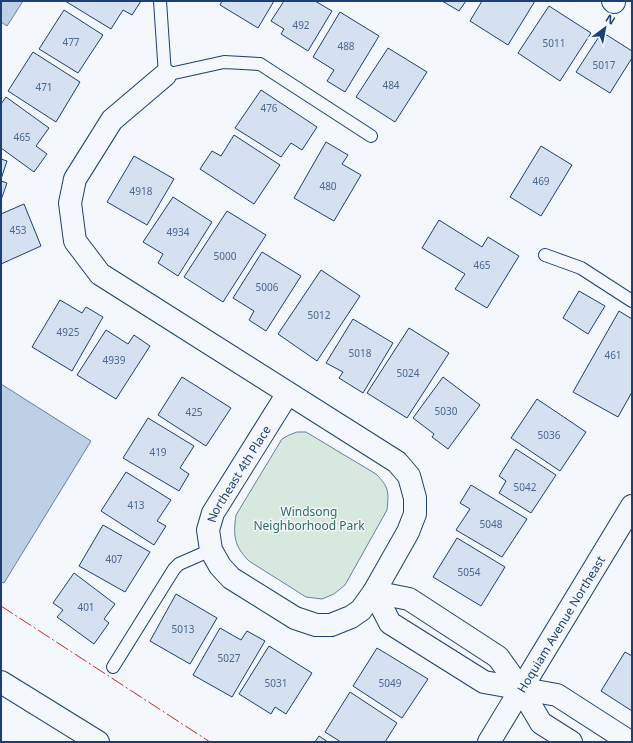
<svg xmlns="http://www.w3.org/2000/svg" width="633" height="743" viewBox="0 0 633 743" font-family="'Noto Sans',sans-serif">
	<rect width="100%" height="100%" fill="#f4f7fb"/>
	<path fill="#d7e8df" stroke="#687fa3" d="M297,432H306L376,474C389,487 389,492 387,510L345,585L334,594L322,599L306,597L249,561C234,546 233,535 236,515L282,439L289,435Z"/>
	<g fill="#bed0e5" stroke="#687fa3">
		<polygon points="1,1 23,1 7,26 1,22"/>
		<polygon points="1,384 91,441 4,583 1,582"/>
	</g>
	<g fill="#d5e0f0" stroke="#1d3f73">
		<polygon points="65,1 141,1 132,15 123,10 111,29"/>
		<polygon points="222,1 274,1 258,28 220,5"/>
		<polygon points="284,1 315,1 332,11 308,51 281,34 284,29 271,21"/>
		<polygon points="442,1 466,1 459,11"/>
		<polygon points="482,1 535,1 508,45 470,21"/>
		<polygon points="549,6 591,33 560,81 518,53"/>
		<polygon points="64,10 103,35 78,73 39,49"/>
		<polygon points="340,12 379,36 345,92 327,81 334,70 313,57"/>
		<polygon points="602,32 632,51 632,58 610,93 576,72"/>
		<polygon points="388,48 427,72 395,122 356,97"/>
		<polygon points="33,52 80,82 56,122 8,91"/>
		<polygon points="261,90 317,127 302,150 291,143 281,157 235,128"/>
		<polygon points="6,97 49,128 36,146 47,154 34,172 1,148 1,104"/>
		<polygon points="234,135 280,165 254,204 200,169 212,151 221,156"/>
		<polygon points="326,142 348,155 342,164 361,175 334,221 294,198"/>
		<polygon points="541,146 572,165 541,216 510,197"/>
		<polygon points="134,156 174,179 147,225 107,202"/>
		<polygon points="1,159 7,161 1,179"/>
		<polygon points="1,181 7,183 1,200"/>
		<polygon points="173,197 212,222 178,276 158,263 163,254 143,242"/>
		<polygon points="24,204 41,246 1,264 1,214"/>
		<polygon points="227,211 266,235 223,302 184,277"/>
		<polygon points="439,220 482,247 488,237 519,256 487,308 455,289 465,274 422,248"/>
		<polygon points="262,252 301,276 266,331 249,320 254,311 233,298"/>
		<polygon points="321,270 360,296 317,361 278,334"/>
		<polygon points="579,291 605,306 588,334 563,318"/>
		<polygon points="60,300 82,313 86,307 103,317 72,371 32,347"/>
		<polygon points="619,311 632,319 632,392 618,417 573,392"/>
		<polygon points="353,319 393,343 363,393 339,378 343,372 326,363"/>
		<polygon points="409,328 449,353 407,418 367,393"/>
		<polygon points="106,330 128,344 134,335 150,346 116,399 77,375"/>
		<polygon points="182,377 231,408 206,446 158,415"/>
		<polygon points="443,377 480,405 448,449 432,437 434,434 413,418"/>
		<polygon points="537,399 586,432 560,471 511,438"/>
		<polygon points="148,418 194,446 180,468 189,474 179,491 123,458"/>
		<polygon points="516,449 556,475 531,513 499,493 506,481 499,476"/>
		<polygon points="126,472 171,500 157,521 166,526 154,545 101,511"/>
		<polygon points="471,485 527,519 502,557 456,530 470,509 460,503"/>
		<polygon points="103,525 150,552 125,592 79,566"/>
		<polygon points="457,538 505,567 481,606 433,577"/>
		<polygon points="74,573 115,604 104,619 109,623 94,644 57,617 63,610 53,603"/>
		<polygon points="176,594 217,618 190,664 150,641"/>
		<polygon points="220,628 241,640 247,631 265,641 232,697 193,675"/>
		<polygon points="269,646 312,673 286,714 275,707 271,714 239,694"/>
		<polygon points="377,648 428,679 402,718 353,686"/>
		<polygon points="625,652 632,656 632,711 601,691"/>
		<polygon points="350,692 397,723 385,742 341,742 325,732"/>
		<polygon points="319,736 328,742 315,742"/>
	</g>
	<g fill="none" stroke-linecap="round" stroke-linejoin="round">
		<defs>
			<g id="service">
				<polyline points="160,1 165,75 224,62 260,64 371,136"/>
				<polyline points="545,255 581,268 632,301"/>
				<polyline points="113,667 174,569 179,564 211,550"/>
			</g>
			<g id="minor">
				<polyline points="613,1 614,2"/>
				<path id="s1" d="M165,75L112,120L75,179L70,203L75,241L100,274L397,462L409,476L415,498V514L408,532L374,592L361,610L351,617L331,625H316L295,618L231,578L220,566L211,550L208,530L213,513L288,393"/>
				<polyline points="374,592 390,623 484,682 557,695 630,742"/>
				<polyline points="374,592 409,599 498,657 521,689 541,723 571,742"/>
			</g>
			<g id="tertiary">
				<path id="s2" d="M489,742L632,506"/>
			</g>
			<polyline id="secondary" points="1,682 98,742"/>
		</defs>
		<use href="#service" stroke="#1d3f73" stroke-width="14"/>
		<use href="#minor" stroke="#1d3f73" stroke-width="24"/>
		<use href="#tertiary" stroke="#1d3f73" stroke-width="24"/>
		<use href="#secondary" stroke="#1d3f73" stroke-width="24"/>
		<use href="#service" stroke="#f4f7fb" stroke-width="12"/>
		<use href="#minor" stroke="#f4f7fb" stroke-width="22"/>
		<use href="#tertiary" stroke="#f4f7fb" stroke-width="22"/>
		<use href="#secondary" stroke="#f4f7fb" stroke-width="22"/>
		<polyline stroke="#c62828" stroke-width="1" stroke-dasharray="14 3 2 3" stroke-linecap="butt" points="1,606 210,742"/>
	</g>
	<g text-anchor="middle" dominant-baseline="central" stroke-width="3" stroke-linejoin="round" paint-order="stroke">
		<g font-size="10" fill="#4b6792">
			<text x="301" y="25">492</text>
			<text x="71" y="42">477</text>
			<text x="554" y="43">5011</text>
			<text x="346" y="46">488</text>
			<text x="604" y="65">5017</text>
			<text x="391" y="85">484</text>
			<text x="44" y="87">471</text>
			<text x="269" y="108">476</text>
			<text x="22" y="137">465</text>
			<text x="541" y="181">469</text>
			<text x="328" y="186">480</text>
			<text x="141" y="191">4918</text>
			<text x="18" y="230">453</text>
			<text x="178" y="232">4934</text>
			<text x="225" y="256">5000</text>
			<text x="482" y="265">465</text>
			<text x="267" y="287">5006</text>
			<text x="319" y="315">5012</text>
			<text x="68" y="332">4925</text>
			<text x="360" y="353">5018</text>
			<text x="613" y="355">461</text>
			<text x="114" y="360">4939</text>
			<text x="408" y="373">5024</text>
			<text x="446" y="411">5030</text>
			<text x="194" y="412">425</text>
			<text x="549" y="435">5036</text>
			<text x="158" y="452">419</text>
			<text x="525" y="487">5042</text>
			<text x="136" y="505">413</text>
			<text x="491" y="524">5048</text>
			<text x="114" y="559">407</text>
			<text x="469" y="572">5054</text>
			<text x="86" y="607">401</text>
			<text x="183" y="629">5013</text>
			<text x="229" y="658">5027</text>
			<text x="276" y="683">5031</text>
			<text x="390" y="683">5049</text>
		</g>
		<g font-size="12" fill="#1d3f73" stroke="#f4f7fb">
			<text stroke="none"><textPath href="#s1" startOffset="1028">Northeast 4th Place</textPath></text>
			<text stroke="none"><textPath href="#s2" startOffset="138">Hoquiam Avenue Northeast</textPath></text>
		</g>
		<g font-size="12" fill="#2c6c60" stroke="#f4f7fb">
			<text x="309" y="511">Windsong<tspan x="309" dy="14">Neighborhood Park</tspan></text>
		</g>
	</g>
	<rect width="633" height="743" fill="none" stroke="#1d3f73" stroke-width="4"/>
	<g transform="translate(605 28) rotate(32)" stroke="#f4f7fb" stroke-width="3" paint-order="stroke">
	<path d="M0-3L7 15L0 10L-7 15Z" fill="#1d3f73"/>
	<text y="-6" font-size="11" font-weight="bold" text-anchor="middle" fill="#1d3f73">N</text>
	</g>
</svg>
